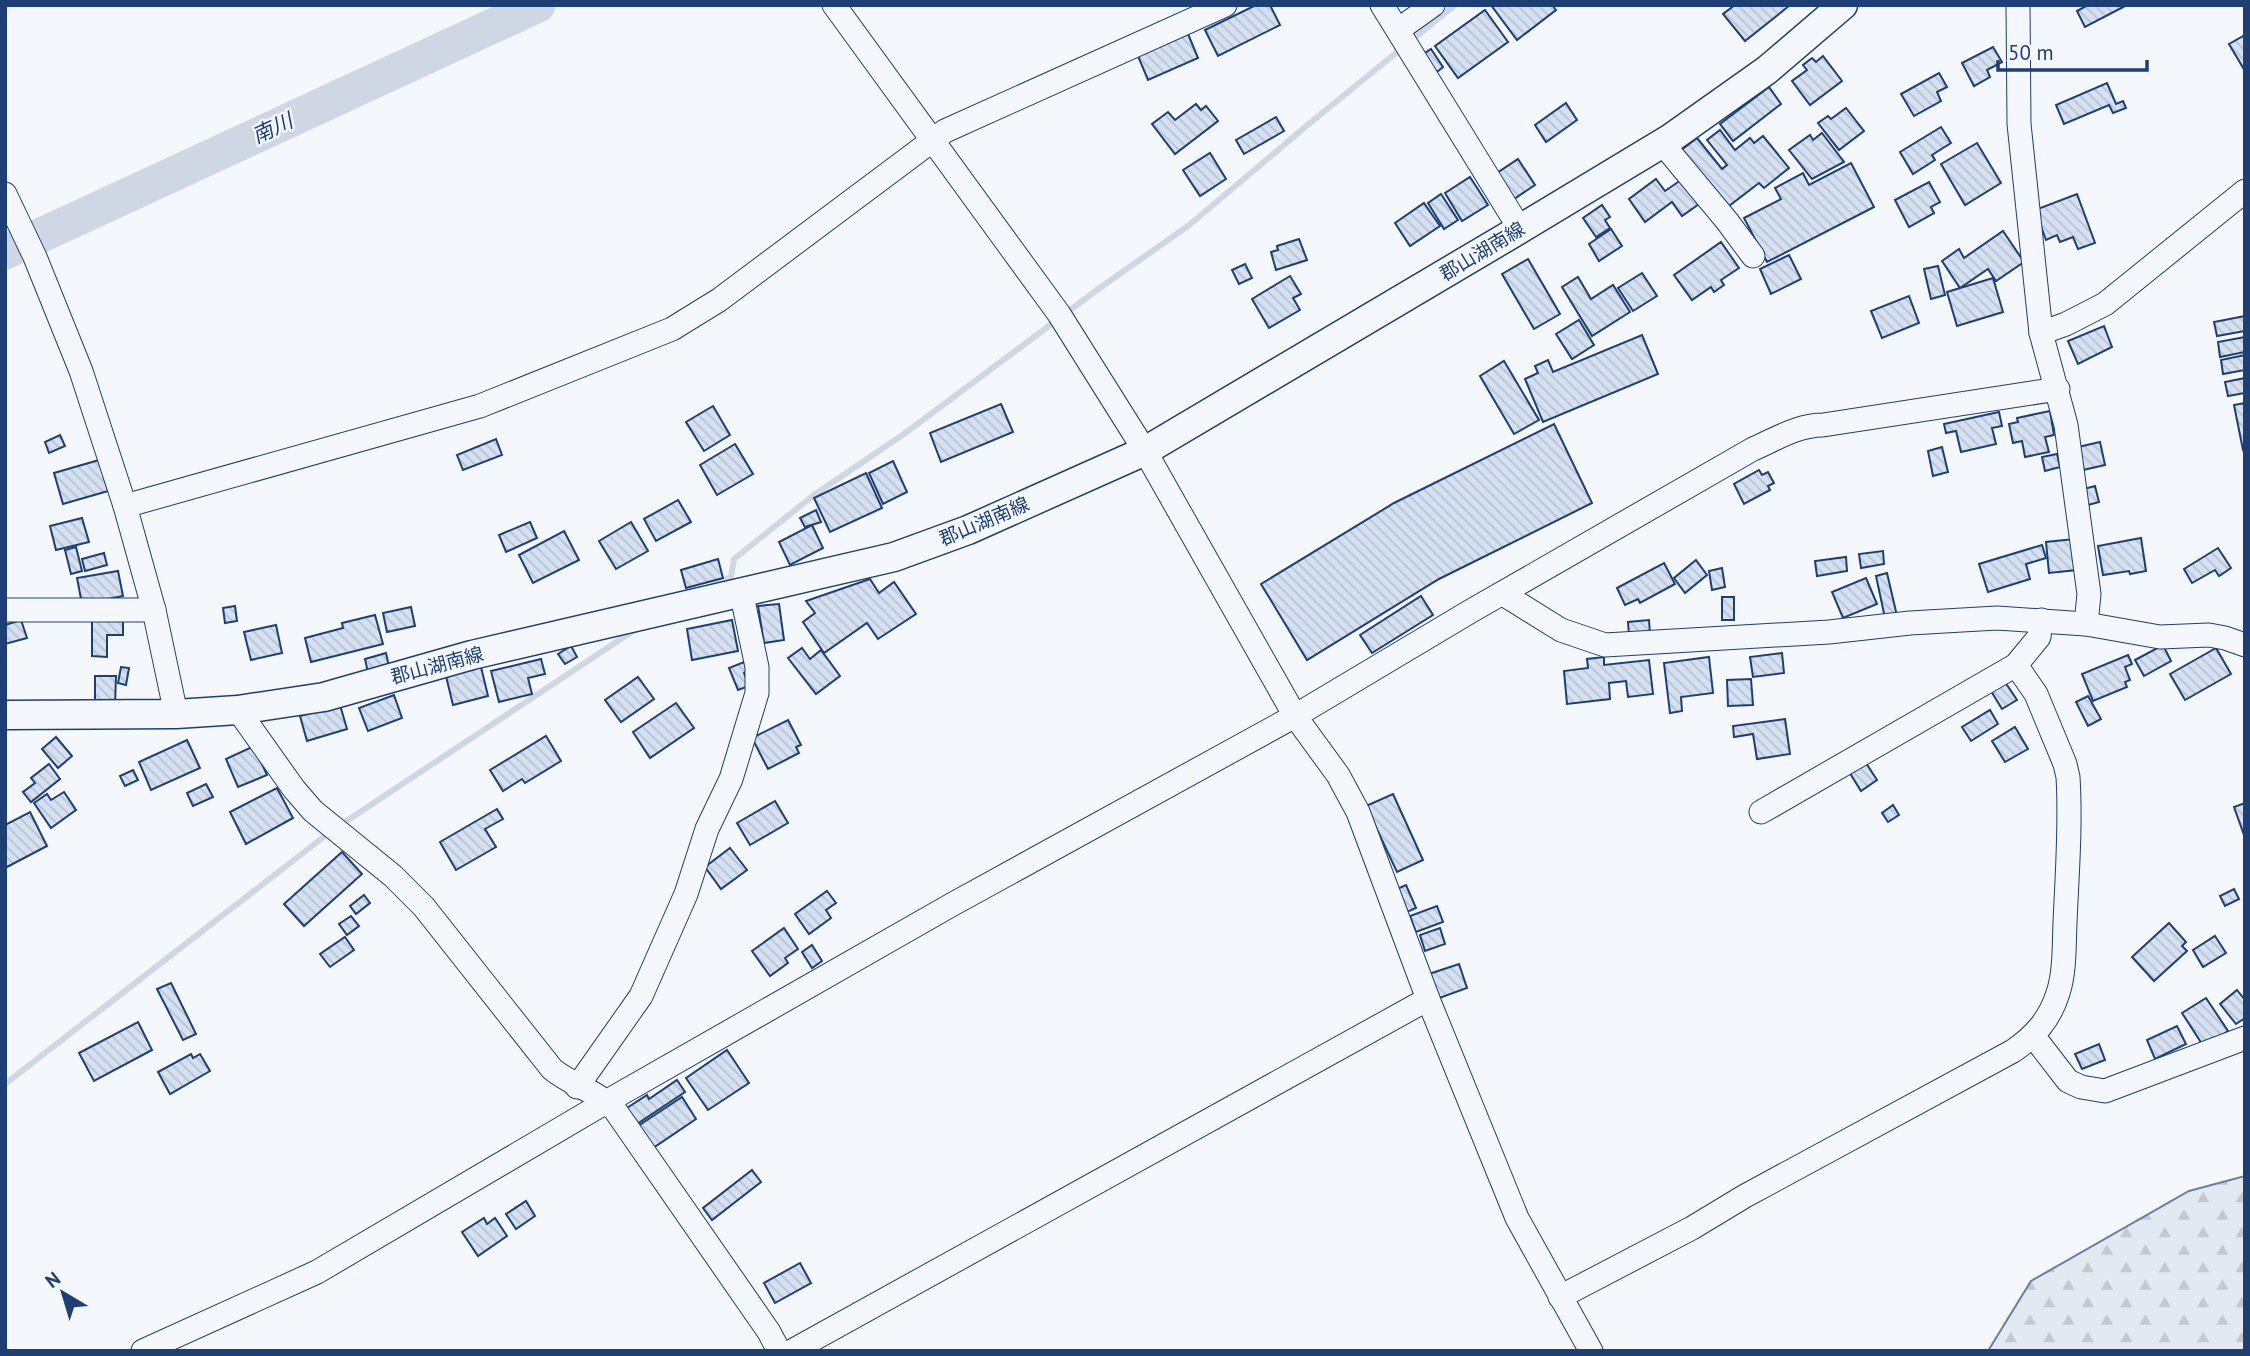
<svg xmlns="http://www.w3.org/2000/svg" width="2250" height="1356" viewBox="0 0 2250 1356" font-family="'PT Sans','Noto Sans JP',sans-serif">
	<defs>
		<pattern id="forest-firs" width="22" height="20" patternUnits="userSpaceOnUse" patternTransform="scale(1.75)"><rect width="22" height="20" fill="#e3e9f0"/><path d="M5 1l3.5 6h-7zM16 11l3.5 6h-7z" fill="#c2c9d1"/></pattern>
		<pattern id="building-back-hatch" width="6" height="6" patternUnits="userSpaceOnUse" patternTransform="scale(1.75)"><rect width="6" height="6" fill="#d5e0f0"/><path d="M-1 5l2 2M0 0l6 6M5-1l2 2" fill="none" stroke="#b6c1d1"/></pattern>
	</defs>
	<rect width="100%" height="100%" fill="#f4f7fb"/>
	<polygon fill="url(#forest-firs)" stroke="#687fa3" stroke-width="2" points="2245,1176 2245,1351 1988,1351 2031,1281 2189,1191"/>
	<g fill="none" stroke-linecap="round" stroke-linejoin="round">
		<g stroke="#cfd7e4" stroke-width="6">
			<polyline points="709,587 731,577 734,559 814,495 904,434 1101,287 1188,226 1310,123 1455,5"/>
			<polyline points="339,826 636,629"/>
			<polyline points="5,1084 330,832"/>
		</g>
		<polyline stroke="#cfd7e4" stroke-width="35" points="5,252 538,5"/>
	</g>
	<g fill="url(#building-back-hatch)" stroke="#1d3f73" stroke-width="2">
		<polygon points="1256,5 1270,5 1280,25 1218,56 1205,30"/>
		<polygon points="1491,5 1552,5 1556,10 1517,40"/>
		<polygon points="1735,5 1788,5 1789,6 1745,41 1723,14"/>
		<polygon points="2088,5 2127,5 2085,27 2077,11"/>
		<polygon points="1485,10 1508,42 1458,78 1435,46"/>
		<polygon points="1188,34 1198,58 1148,80 1138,56"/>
		<polygon points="2245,35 2245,71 2229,44"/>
		<polygon points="1993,47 2002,62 1987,70 1990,77 1974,86 1962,63"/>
		<polygon points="1431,49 1443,67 1432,76 1419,57"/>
		<polygon points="1823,56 1842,81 1810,105 1792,81 1807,70 1803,65 1812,58 1816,62"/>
		<polygon points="1939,73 1947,87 1937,92 1941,101 1914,116 1901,94"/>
		<polygon points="2107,83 2116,104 2123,101 2126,108 2113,113 2109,105 2064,124 2056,105"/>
		<polygon points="1769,87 1781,104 1733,141 1720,124"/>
		<polygon points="1566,103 1577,120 1546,142 1535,125"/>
		<polygon points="1196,104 1201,110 1206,106 1218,121 1175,154 1152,124 1168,112 1175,120"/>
		<polygon points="1846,108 1864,131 1839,150 1818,123 1828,116 1831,119"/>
		<polygon points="1276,117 1284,131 1244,154 1236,140"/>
		<polygon points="1941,127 1951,143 1932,155 1935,160 1913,174 1900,152"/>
		<polygon points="1720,130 1735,150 1750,138 1754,143 1763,136 1789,168 1764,188 1759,183 1725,209 1680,151 1697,138 1722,169 1727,165 1707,140"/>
		<polygon points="1822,133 1844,162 1812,179 1789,150 1810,135 1813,140"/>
		<polygon points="1977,143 2001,183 1965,205 1941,164"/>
		<polygon points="1210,153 1226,179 1200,196 1183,170"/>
		<polygon points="1518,159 1535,185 1511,201 1494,175"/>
		<polygon points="1851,163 1874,207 1767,262 1744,218 1781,199 1775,188 1803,173 1809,185"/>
		<polygon points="1470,177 1488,205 1462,221 1445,193"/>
		<polygon points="1656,179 1665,191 1681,180 1699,204 1682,216 1672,202 1645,222 1629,199"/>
		<polygon points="1929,182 1940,202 1931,207 1934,213 1909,227 1895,200"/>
		<polygon points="1441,194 1458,220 1444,229 1428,203"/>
		<polygon points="2077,194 2095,243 2078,249 2073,237 2060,242 2057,235 2046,240 2035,210"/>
		<polygon points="1424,203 1440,226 1410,246 1395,223"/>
		<polygon points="1602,205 1610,217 1605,220 1610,228 1596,237 1583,218"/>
		<polygon points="1611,229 1622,246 1599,261 1589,244"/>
		<polygon points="2003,231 2024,262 1996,281 1988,269 1960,288 1942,261 1959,249 1964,258"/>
		<polygon points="1299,239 1307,260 1276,270 1271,252 1278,250 1277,246"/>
		<polygon points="1721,242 1739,268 1721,280 1724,285 1714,292 1711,287 1692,300 1674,275"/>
		<polygon points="1789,255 1801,279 1771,294 1760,269"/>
		<polygon points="1528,259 1560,314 1534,329 1502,274"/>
		<polygon points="1245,264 1252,278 1239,284 1232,270"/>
		<polygon points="1938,266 1945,295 1931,299 1924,269"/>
		<polygon points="1642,273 1657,296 1633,311 1618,288"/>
		<polygon points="1290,276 1301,294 1293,298 1300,310 1269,328 1252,299"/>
		<polygon points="1578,277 1591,299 1613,285 1630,312 1592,336 1562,287"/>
		<polygon points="1993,278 2003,312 1957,326 1947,292"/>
		<polygon points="1909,296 1919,323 1882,338 1871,311"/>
		<polygon points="2245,316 2245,331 2217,336 2214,322"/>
		<polygon points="1579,320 1594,345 1572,359 1556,334"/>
		<polygon points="2104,326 2112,347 2078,364 2068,341"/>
		<polygon points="1642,335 1658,374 1543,422 1525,379 1538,373 1535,366 1548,360 1553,372"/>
		<polygon points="2245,337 2245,352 2220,357 2218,342"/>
		<polygon points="2245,355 2245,370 2223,374 2221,360"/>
		<polygon points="1504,361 1539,420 1514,434 1480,376"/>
		<polygon points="2245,378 2245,393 2228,396 2225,382"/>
		<polygon points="2245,403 2245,449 2243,450 2234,405"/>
		<polygon points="1001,404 1013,432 941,462 930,433"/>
		<polygon points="713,406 730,435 704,451 686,422"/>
		<polygon points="2050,411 2054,435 2045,437 2049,452 2025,457 2022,441 2013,443 2009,424 2018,422 2017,418"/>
		<polygon points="1999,412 2002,426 1992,428 1996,444 1961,452 1956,431 1946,433 1944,424"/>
		<polygon points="1554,424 1592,503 1439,579 1307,660 1261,584 1394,503"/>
		<polygon points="60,435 65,446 49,453 45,442"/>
		<polygon points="496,439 502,455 463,470 457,455"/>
		<polygon points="2100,442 2105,465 2083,470 2078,447"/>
		<polygon points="735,444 753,474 717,495 700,465"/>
		<polygon points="1942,447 1948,472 1933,476 1928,451"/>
		<polygon points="2057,454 2060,467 2045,471 2042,457"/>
		<polygon points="99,460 108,491 63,504 54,473"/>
		<polygon points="893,461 907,492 883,504 869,473"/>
		<polygon points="1759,470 1762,475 1768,472 1774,483 1768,486 1770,490 1744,504 1734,484"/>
		<polygon points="866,473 882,508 830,532 814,498"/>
		<polygon points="2095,486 2099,502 2088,505 2084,489"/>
		<polygon points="678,500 691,522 656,541 644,519"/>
		<polygon points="816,510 821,522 805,527 800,518"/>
		<polygon points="82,518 89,542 56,550 50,526"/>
		<polygon points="530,522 537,538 506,552 499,535"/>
		<polygon points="631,522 648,551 616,569 599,541"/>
		<polygon points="812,525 823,548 790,565 779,542"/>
		<polygon points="564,531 579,560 533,583 519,555"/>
		<polygon points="2141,538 2146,571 2130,574 2129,571 2103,575 2098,546"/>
		<polygon points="2074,539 2077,570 2049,573 2046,542"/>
		<polygon points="2042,545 2046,558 2026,564 2030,579 1988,592 1979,564"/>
		<polygon points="76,547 82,571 71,574 65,550"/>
		<polygon points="2218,548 2231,568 2219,576 2215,570 2192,583 2184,569"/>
		<polygon points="1883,551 1884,564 1861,568 1859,554"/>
		<polygon points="104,553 107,565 85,571 82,559"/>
		<polygon points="1846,557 1847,571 1817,576 1815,561"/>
		<polygon points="718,559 723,578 686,588 681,570"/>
		<polygon points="1696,560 1707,575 1685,593 1674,578"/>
		<polygon points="1664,563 1675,584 1640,603 1638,599 1625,605 1617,588"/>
		<polygon points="1722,568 1725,587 1712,590 1709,571"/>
		<polygon points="118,571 123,596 82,604 77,578"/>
		<polygon points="1887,573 1897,616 1885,618 1876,576"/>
		<polygon points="1866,578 1877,604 1843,618 1832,592"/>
		<polygon points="870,579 879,593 894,582 916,614 878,639 867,623 824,653 803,622 815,613 806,601"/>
		<polygon points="1421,596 1433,615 1372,653 1360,635"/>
		<rect x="1722" y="597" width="12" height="23"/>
		<polygon points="779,604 784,640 764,643 758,606"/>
		<polygon points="235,606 237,621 225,623 223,608"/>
		<polygon points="411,607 415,626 387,632 383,613"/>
		<polygon points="375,615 383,644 311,662 305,638 343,628 342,623"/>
		<polygon points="123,619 123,635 107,635 107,657 92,656 92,620"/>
		<polygon points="21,620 27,638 5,644 5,625"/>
		<polygon points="732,620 738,651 692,660 687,629"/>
		<polygon points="1649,620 1650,634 1629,635 1628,622"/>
		<polygon points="276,625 282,653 251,660 244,632"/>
		<polygon points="2163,645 2171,661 2144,676 2135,660"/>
		<polygon points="571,646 577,657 565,664 558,654"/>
		<polygon points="802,648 810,659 821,650 840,676 816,694 788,658"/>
		<polygon points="2216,648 2231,674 2185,700 2170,674"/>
		<polygon points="386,653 389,667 368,673 365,659"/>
		<polygon points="1782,653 1784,673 1753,677 1750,657"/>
		<polygon points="2128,655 2132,664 2125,667 2130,680 2125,682 2127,687 2093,701 2082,674"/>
		<polygon points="1604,657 1604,665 1649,660 1653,694 1628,697 1626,681 1609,683 1610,699 1567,704 1564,671 1588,668 1587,659"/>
		<polygon points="1709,657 1713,693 1681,697 1682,711 1670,713 1664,663"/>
		<polygon points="541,659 545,674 528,678 532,694 499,702 491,671"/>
		<polygon points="744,662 747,671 744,673 749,686 738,690 729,668"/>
		<polygon points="121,667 129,668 126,685 118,683"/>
		<polygon points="481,667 488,696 453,705 446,676"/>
		<polygon points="95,676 116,676 115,705 95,705"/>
		<polygon points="638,677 654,699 621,722 605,700"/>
		<polygon points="1751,679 1753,705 1728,706 1727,680"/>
		<polygon points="2005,682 2017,700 2002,709 1991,691"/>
		<polygon points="394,695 402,718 368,731 359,708"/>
		<polygon points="2088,696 2101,719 2088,726 2076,702"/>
		<polygon points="676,703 694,728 650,758 633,732"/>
		<polygon points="340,705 347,729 307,741 300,716"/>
		<polygon points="1990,710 1998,724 1971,741 1962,727"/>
		<polygon points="1785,719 1790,754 1757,759 1753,734 1734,737 1733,726"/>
		<polygon points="788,720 801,745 796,747 799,753 768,769 752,738"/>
		<polygon points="2015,727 2028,749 2005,762 1992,741"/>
		<polygon points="546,736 561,761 525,783 522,779 503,791 490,770"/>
		<polygon points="56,737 72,756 58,768 42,749"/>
		<polygon points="187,740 200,768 151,790 139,762"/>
		<polygon points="254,746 267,775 238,787 226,759"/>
		<polygon points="1864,760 1877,780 1861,791 1848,770"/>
		<polygon points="49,764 60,779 31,802 23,792 35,783 31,778"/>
		<polygon points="133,770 138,780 125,786 120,776"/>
		<polygon points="206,784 213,797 193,806 187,793"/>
		<polygon points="277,788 293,818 246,844 230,812"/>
		<polygon points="64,792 76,810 51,828 34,803 47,794 51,800"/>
		<polygon points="1393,794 1423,860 1397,872 1366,806"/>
		<polygon points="775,801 788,823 750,845 737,823"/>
		<polygon points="2245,803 2245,835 2244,835 2234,807"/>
		<polygon points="1893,805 1899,815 1888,822 1882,813"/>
		<polygon points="497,809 503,819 485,829 496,847 456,870 440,842"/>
		<polygon points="30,812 47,846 5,868 5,825"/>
		<polygon points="730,848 747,870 721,889 705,867"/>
		<polygon points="342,852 362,874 304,926 284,904"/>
		<polygon points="1406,885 1416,908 1407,912 1397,889"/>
		<polygon points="2234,889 2239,899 2225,906 2220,896"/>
		<polygon points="827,891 836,903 826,910 831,918 809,934 795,914"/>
		<polygon points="364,895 370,903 356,914 350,906"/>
		<polygon points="1437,906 1443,922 1416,932 1410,916"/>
		<polygon points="351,916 359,926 347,935 339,924"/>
		<polygon points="2169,923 2186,942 2182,946 2187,951 2154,981 2132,957"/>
		<polygon points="784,928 798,949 785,958 788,963 770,976 752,951"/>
		<polygon points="1440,928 1445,944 1425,951 1420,935"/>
		<polygon points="2215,936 2226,953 2203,967 2193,950"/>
		<polygon points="345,937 354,950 330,967 320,954"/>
		<polygon points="812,945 822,961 812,968 802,952"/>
		<polygon points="1459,964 1467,988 1434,1000 1426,975"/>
		<polygon points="171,983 196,1034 183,1040 157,989"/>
		<polygon points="2237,990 2245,1000 2245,1018 2236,1024 2220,1004"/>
		<polygon points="2206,998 2228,1031 2204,1047 2182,1013"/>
		<polygon points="138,1022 152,1050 94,1081 79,1053"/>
		<polygon points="2177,1026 2186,1044 2155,1059 2147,1040"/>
		<polygon points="2099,1044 2105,1060 2082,1069 2075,1054"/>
		<polygon points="727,1050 749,1083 708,1110 686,1078"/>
		<polygon points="191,1054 193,1058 200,1054 210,1071 170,1094 158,1072"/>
		<polygon points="677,1080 685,1092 637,1124 627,1108 647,1095 649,1099"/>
		<polygon points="682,1097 696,1119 653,1148 638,1126"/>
		<polygon points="752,1170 761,1182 712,1220 703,1208"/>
		<polygon points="526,1201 535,1216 516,1229 506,1214"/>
		<polygon points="484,1218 487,1224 495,1218 507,1236 478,1256 462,1232"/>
		<polygon points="800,1263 811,1283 775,1303 764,1283"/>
	</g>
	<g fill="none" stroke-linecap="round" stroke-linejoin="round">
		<defs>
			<g id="minor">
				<polyline points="1382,5 1520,229"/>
				<polyline points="2018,5 2019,124 2041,333 2066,425 2089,594 2086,624"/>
				<polyline points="1398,30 1433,5"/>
				<polyline points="1662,143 1727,221 1753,256"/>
				<polyline points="5,194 35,257 81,371 125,506"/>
				<polyline points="2041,333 2066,324 2105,304 2245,191"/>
				<polyline points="1503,594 1561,630 1605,645 1829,632 1910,623 1997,618 2086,624 2160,637 2209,635 2225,638 2245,645"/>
				<polyline points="5,610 154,610"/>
				<path d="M238,710L294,789L313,811L393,876L424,907L552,1069C571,1085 599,1092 615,1110L769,1332L779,1351"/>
				<polyline points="176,714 154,610 125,506 480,406 672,329 719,300 945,131 1225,5"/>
				<polyline points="1761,812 2016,665 2039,637 2041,620"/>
				<polyline points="2034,1037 2068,1081 2081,1087 2105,1091 2245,1038"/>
				<polyline points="577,1087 641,996 686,894 707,829 731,779 757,693 757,667 741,591"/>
				<path d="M1560,1297L1692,1228L1745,1196L2013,1051C2035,1036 2050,1019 2058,993C2065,972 2064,945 2065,923C2067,875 2071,825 2068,777L2065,764L2036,694L2016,665"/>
				<polyline points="143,1351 317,1272 606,1102 953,904 1295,716 1145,451 1059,314 834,5"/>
				<polyline points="792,1351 1428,999"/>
				<path d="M1591,1351L1517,1218L1428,999L1358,812L1338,775L1295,716L1471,611L1753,449C1776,439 1798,425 1823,425L2058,389"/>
			</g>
			<polyline id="major" points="5,715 176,714 238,710 324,697 472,655 894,557 968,530 1145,451 1520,229 1671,138 1767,70 1843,5"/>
		</defs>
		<use href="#minor" stroke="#1d3f73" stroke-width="25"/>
		<use href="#major" stroke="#1d3f73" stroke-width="31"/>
		<use href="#minor" stroke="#f4f7fb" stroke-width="23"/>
		<use href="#major" stroke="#f4f7fb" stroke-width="28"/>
	</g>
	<g text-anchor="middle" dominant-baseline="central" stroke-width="5" stroke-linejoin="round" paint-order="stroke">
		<g font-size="19" fill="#1d3f73" stroke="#f4f7fb">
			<text transform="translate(1482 251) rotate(-31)">郡山湖南線</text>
			<text transform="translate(984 521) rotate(-23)">郡山湖南線</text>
			<text transform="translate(437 665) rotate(-15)">郡山湖南線</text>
		</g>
		<g font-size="21" font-style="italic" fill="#1d3f73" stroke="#f4f7fb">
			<text transform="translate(272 128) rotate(-25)">南川</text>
		</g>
	</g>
	<rect width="2250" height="1356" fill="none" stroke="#1d3f73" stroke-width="14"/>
	<g transform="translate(63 1293) rotate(322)" stroke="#f4f7fb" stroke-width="5" paint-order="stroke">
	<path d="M0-5L12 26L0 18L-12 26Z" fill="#1d3f73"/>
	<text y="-10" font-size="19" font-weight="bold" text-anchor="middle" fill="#1d3f73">N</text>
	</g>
	<path d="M1998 60v10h149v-10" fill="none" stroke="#1d3f73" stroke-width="3.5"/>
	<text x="2008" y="60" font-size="21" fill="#1d3f73" stroke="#f4f7fb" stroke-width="5" paint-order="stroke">50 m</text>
</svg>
